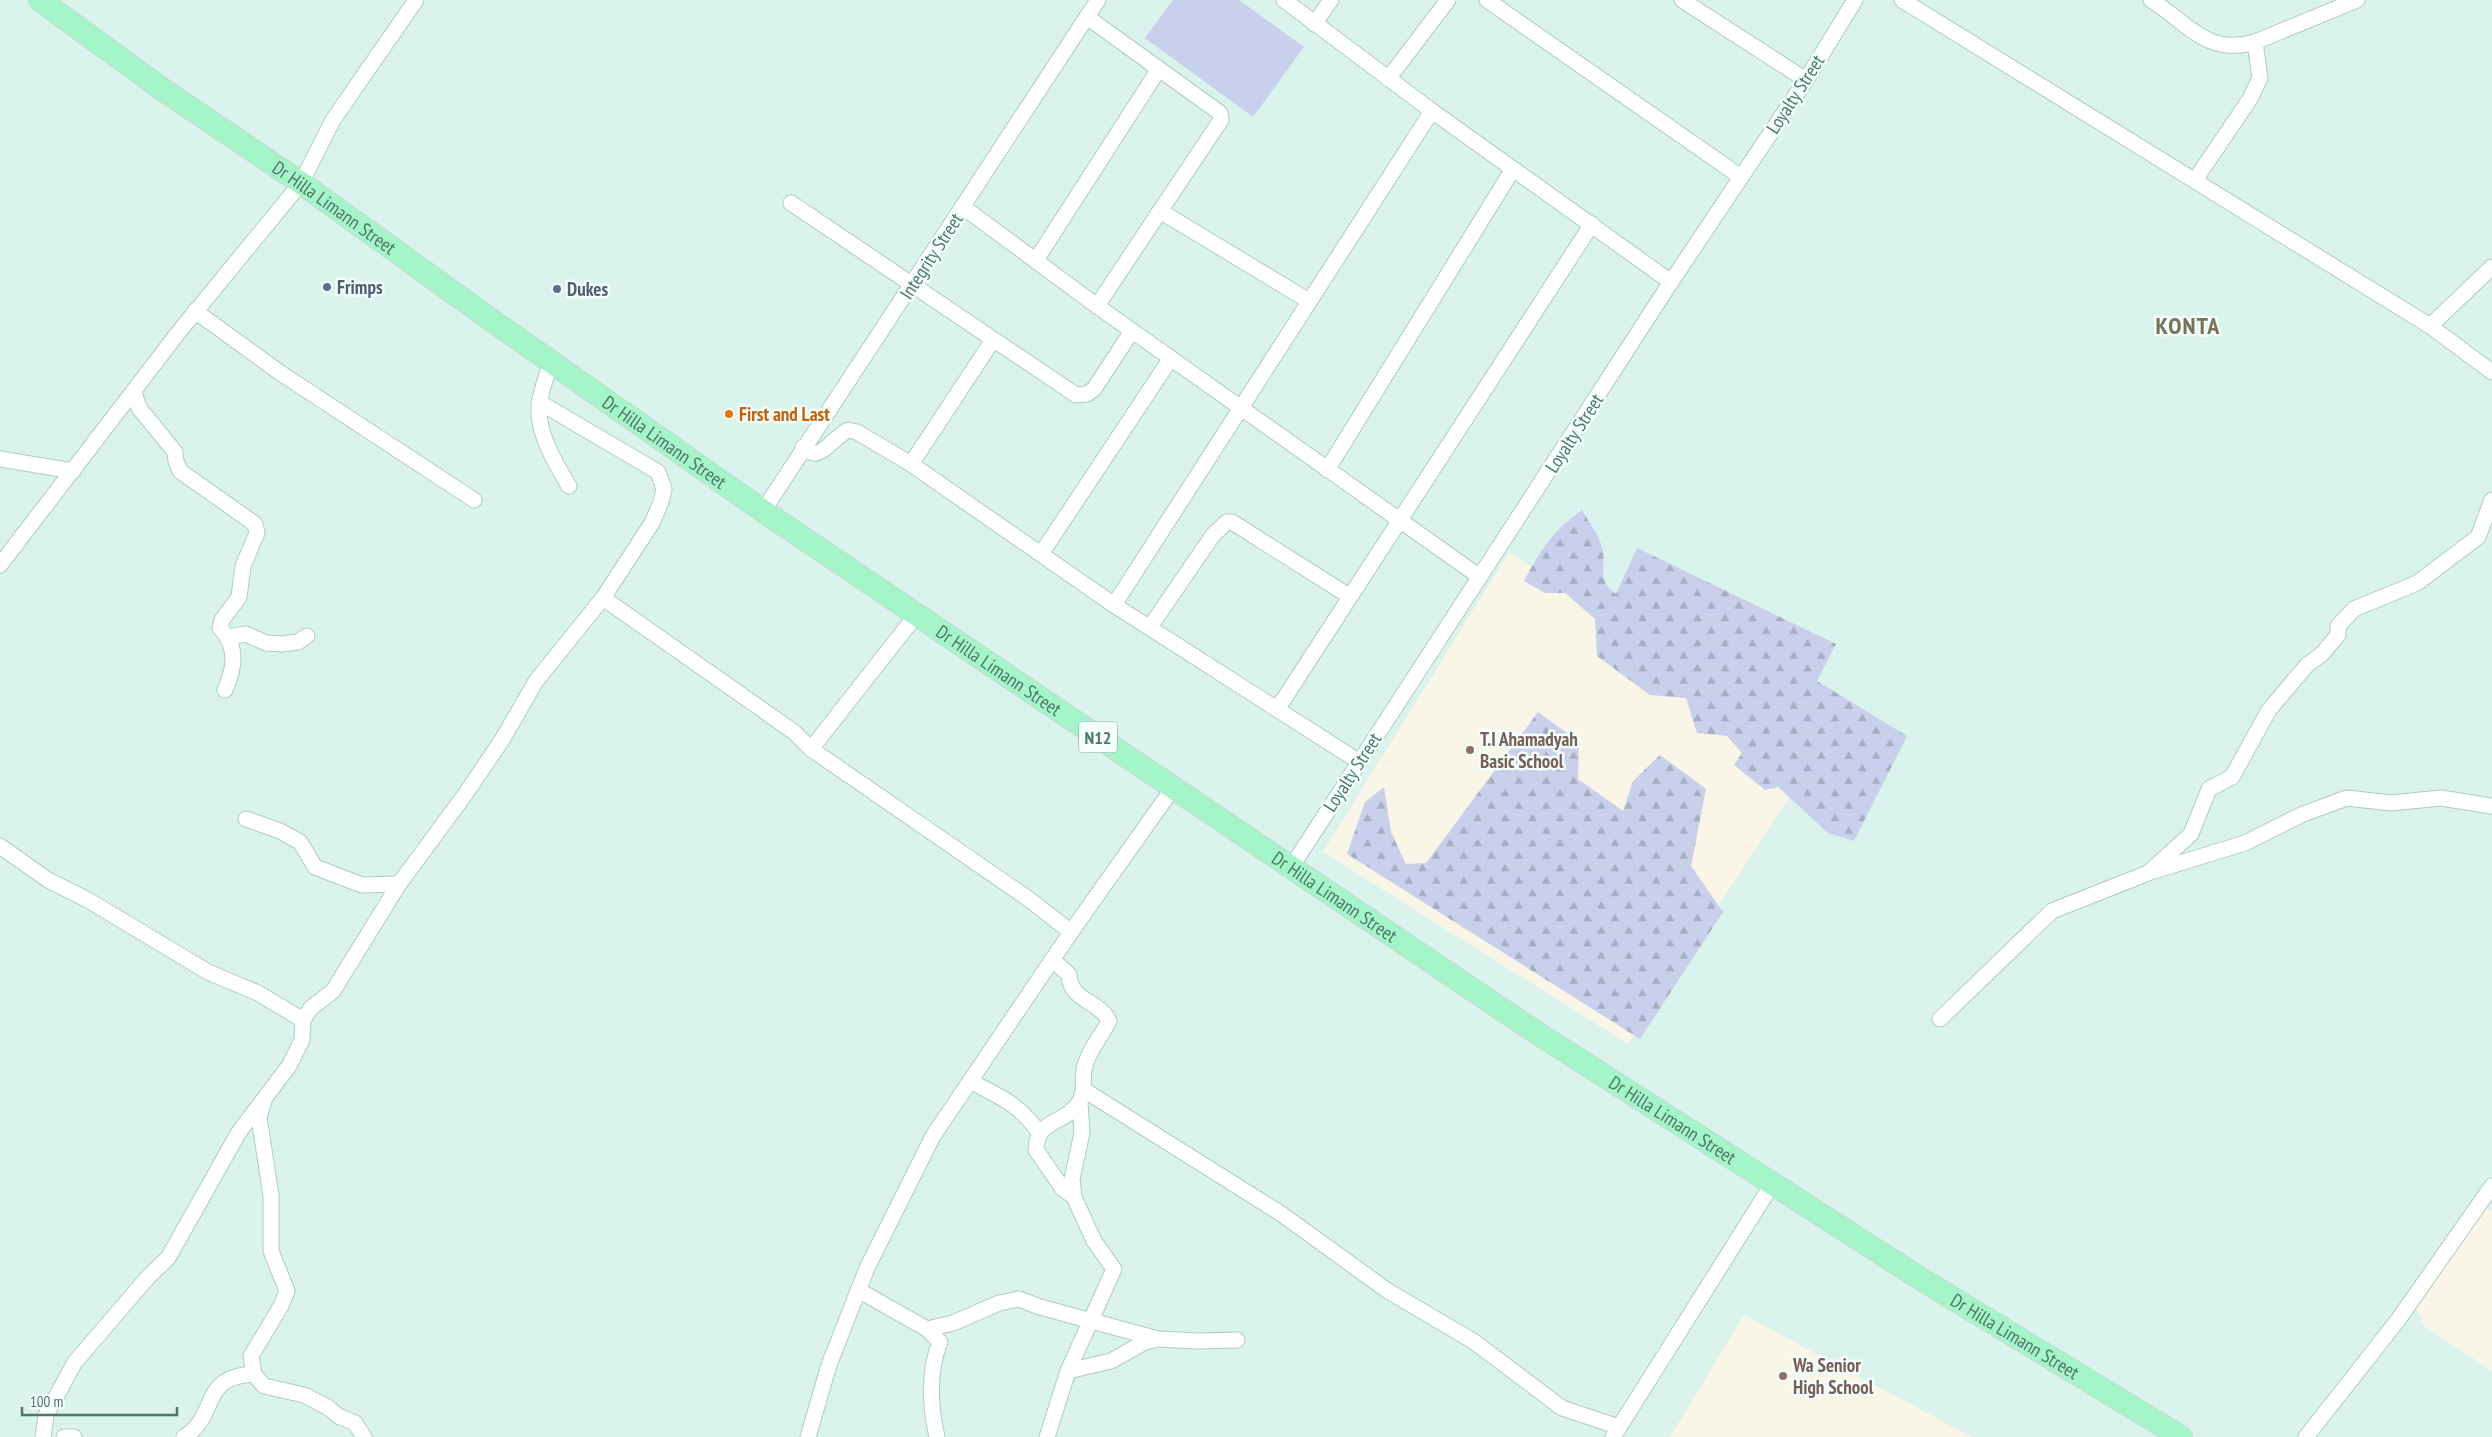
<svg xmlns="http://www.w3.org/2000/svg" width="2492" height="1437" viewBox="0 0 2492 1437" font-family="'PT Sans Narrow',sans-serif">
	<defs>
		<pattern id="forest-firs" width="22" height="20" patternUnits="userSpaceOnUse" patternTransform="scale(1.25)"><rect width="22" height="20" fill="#c9d0eb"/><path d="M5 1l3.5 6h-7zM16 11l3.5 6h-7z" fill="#a5aec2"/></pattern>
	</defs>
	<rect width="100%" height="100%" fill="#ebfcf9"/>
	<rect fill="#daf4ed" x="0" y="0" width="2492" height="1437"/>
	<g fill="#f9f6e7">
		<polygon points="1509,552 1816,756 1628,1044 1323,852"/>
		<polygon points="2486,1208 2492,1211 2492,1371 2424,1326 2415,1306"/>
		<polygon points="1744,1315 1972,1437 1670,1437"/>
	</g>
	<polygon fill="#c9d0eb" points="1173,0 1239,0 1304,47 1253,117 1145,38"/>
	<g fill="url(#forest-firs)">
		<path d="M1582,510C1588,521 1597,532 1601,544C1609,563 1594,578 1616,594L1637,548L1836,644L1817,681L1907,736L1854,841L1828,833L1778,787L1765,790L1734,765L1742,753L1727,736L1697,733L1686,698L1650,695L1597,656L1595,619L1565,593H1545L1524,581C1541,550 1552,531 1582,510Z"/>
		<polygon points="1538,712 1579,742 1578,779 1623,811 1633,781 1660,755 1706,789 1691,866 1723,912 1640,1039 1347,854 1365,802 1384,787 1391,832 1406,864 1426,863"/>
	</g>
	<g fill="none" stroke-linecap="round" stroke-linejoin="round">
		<defs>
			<g id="minor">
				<polyline points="1284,0 1432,111 1671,282"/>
				<polyline points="1487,0 1741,177"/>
				<polyline points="1682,0 1806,80"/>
				<polyline points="1902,0 2430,326 2492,372"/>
				<path d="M2151,0C2188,23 2206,56 2255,42L2357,0"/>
				<polyline points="1087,17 1220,113 1221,120 1160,211"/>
				<polyline points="1314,24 1331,0"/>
				<polyline points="1388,79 1448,0"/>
				<polyline points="2195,180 2250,99 2260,78 2255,42"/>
				<polyline points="791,203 1076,395 1087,394 1094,389 1132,331"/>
				<polyline points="963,207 1097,306 1480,577"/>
				<polyline points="1036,260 1159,69"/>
				<polyline points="1097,306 1160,211 1309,301"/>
				<polyline points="195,311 279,372 474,500"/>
				<polyline points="2430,326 2492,267"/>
				<path d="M551,362C547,375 542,387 540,400C534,428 555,463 569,486"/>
				<path d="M134,392L139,408L175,452L176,461L180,471L255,524L257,533L243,566L239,597L222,620L220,628C238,647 235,667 225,690"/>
				<path d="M803,447C806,449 811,453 814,453C822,455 839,434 848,430L857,432L911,464L1114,605L1358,761"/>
				<polyline points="0,459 73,471"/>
				<polyline points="911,464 993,340"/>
				<polyline points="1327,470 1513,169"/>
				<polyline points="763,511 1098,0"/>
				<polyline points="1041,554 1171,358"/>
				<polyline points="0,565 178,333 301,183 333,120 416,0"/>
				<polyline points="603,598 794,732 811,749 1030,900 1071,932"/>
				<polyline points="1114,605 1432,111"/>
				<polyline points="1150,627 1213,535 1227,522 1232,522 1349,596"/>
				<polyline points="229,637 246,634 266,643 282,644 298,642 307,636"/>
				<polyline points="1278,708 1592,224"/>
				<polyline points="811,749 917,614"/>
				<polyline points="246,819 280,831 300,842 315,867 362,885 399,884"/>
				<polyline points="0,846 48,880 88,900 208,972 258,993 303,1020"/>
				<polyline points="1292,866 1671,282 1806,80 1855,0"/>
				<polyline points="2154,871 2245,843 2303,814 2347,798 2391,803 2441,798 2492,806"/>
				<polyline points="1940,1019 2052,911 2148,873 2191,834 2209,789 2232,777 2269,710 2307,665 2322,654 2338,635 2338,626 2354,609 2417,583 2478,537 2492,500"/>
				<path d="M970,1081C1003,1099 1015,1101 1039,1132"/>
				<polyline points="1084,1090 1280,1213 1388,1291 1473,1341 1562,1408 1619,1427"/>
				<polyline points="264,1101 259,1117 271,1196 271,1251 287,1291 281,1306 251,1356 254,1374 264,1386 304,1395 329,1408 338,1416 355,1423 364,1437"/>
				<polyline points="1074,1197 1072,1179 1082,1133 1080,1103"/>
				<path d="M858,1290L927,1329L940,1342C928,1371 930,1407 937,1437"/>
				<polyline points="927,1329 953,1323 999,1303 1019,1299 1040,1307 1158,1339"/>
				<polyline points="1068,1371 1111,1361 1145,1342 1158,1339 1197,1341 1237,1340"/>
				<polyline points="43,1437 46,1415 75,1362 149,1276 168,1258 239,1132 289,1066 302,1040 303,1020 311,1008 333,991 399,884 464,796 502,740 536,681 603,598 652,523 661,502 664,489 658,472 539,402"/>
				<polyline points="64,1437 74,1437"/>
				<path d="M184,1437C220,1415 198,1377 254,1374"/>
				<polyline points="808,1437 829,1365 867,1268 933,1136 1071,932 1173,788"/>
				<path d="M1047,1437L1068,1371L1114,1269L1094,1241L1074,1197L1063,1189L1036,1150C1037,1118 1064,1125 1078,1104C1086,1094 1082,1081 1084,1070C1087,1052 1101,1037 1109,1021C1100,1001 1070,1001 1069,975L1052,959"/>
				<polyline points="1613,1437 1773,1183"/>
				<polyline points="2306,1437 2398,1320 2492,1186"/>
			</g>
			<g id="highway">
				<path id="s1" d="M40,0L162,89L301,183L490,319L763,511L1528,1027L1921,1279L2181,1437"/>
			</g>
		</defs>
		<use href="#minor" stroke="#aecdc1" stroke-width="17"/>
		<use href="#highway" stroke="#cdd9d4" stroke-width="24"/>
		<use href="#minor" stroke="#fff" stroke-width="15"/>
		<use href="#highway" stroke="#a4f5c9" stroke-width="22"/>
	</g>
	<g fill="#5c6f8a" stroke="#f2fffc" stroke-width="2">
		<circle cx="327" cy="287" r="5"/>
		<circle cx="557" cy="289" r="5"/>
	</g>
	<circle fill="#e8710a" stroke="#f2fffc" stroke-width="2" cx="729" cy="414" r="5"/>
	<g fill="#8d6e63" stroke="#f2fffc" stroke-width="2">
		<circle cx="1470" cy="750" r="5"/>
		<circle cx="1783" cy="1376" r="5"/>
	</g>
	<g text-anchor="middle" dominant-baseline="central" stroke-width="5" stroke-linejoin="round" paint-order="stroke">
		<rect fill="#f2fffc" stroke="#7fa092" stroke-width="1" x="1079" y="721.5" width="38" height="31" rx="4"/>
		<g font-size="18" font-weight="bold" fill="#4e7865">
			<text x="1098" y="737">N12</text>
		</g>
		<g font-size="19" fill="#4e7865" stroke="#f2fffc">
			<text transform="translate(1795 94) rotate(-57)">Loyalty Street</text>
			<text stroke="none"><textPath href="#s1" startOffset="360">Dr Hilla Limann Street</textPath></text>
			<text transform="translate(931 256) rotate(-57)">Integrity Street</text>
			<text transform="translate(1574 433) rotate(-57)">Loyalty Street</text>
			<text stroke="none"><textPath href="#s1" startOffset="765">Dr Hilla Limann Street</textPath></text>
			<text stroke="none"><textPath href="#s1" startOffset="1170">Dr Hilla Limann Street</textPath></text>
			<text transform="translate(1352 772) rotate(-57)">Loyalty Street</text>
			<text stroke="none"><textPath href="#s1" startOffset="1575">Dr Hilla Limann Street</textPath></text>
			<text stroke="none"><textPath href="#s1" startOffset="1980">Dr Hilla Limann Street</textPath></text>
			<text stroke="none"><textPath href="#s1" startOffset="2385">Dr Hilla Limann Street</textPath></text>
		</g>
		<g font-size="19" font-weight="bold" fill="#4e5e75" stroke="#f2fffc" text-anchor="start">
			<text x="337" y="287">Frimps</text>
			<text x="567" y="289">Dukes</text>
		</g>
		<g font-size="19" font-weight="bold" fill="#c56008" stroke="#f2fffc" text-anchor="start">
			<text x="739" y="414">First and Last</text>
		</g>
		<g font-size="19" font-weight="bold" fill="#785e54" stroke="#f2fffc" text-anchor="start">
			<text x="1480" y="739">T.I Ahamadyah<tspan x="1480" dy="22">Basic School</tspan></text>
			<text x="1793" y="1365">Wa Senior<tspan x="1793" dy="22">High School</tspan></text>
		</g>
		<g font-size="24" font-weight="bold" letter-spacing="1" fill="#787354" stroke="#f2fffc">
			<text x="2188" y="325">KONTA</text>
		</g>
	</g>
	<path d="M22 1407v8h155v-8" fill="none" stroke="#4e7865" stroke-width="2.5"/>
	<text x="30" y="1407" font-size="15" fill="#4e7865" stroke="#f2fffc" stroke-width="4" paint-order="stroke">100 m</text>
</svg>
